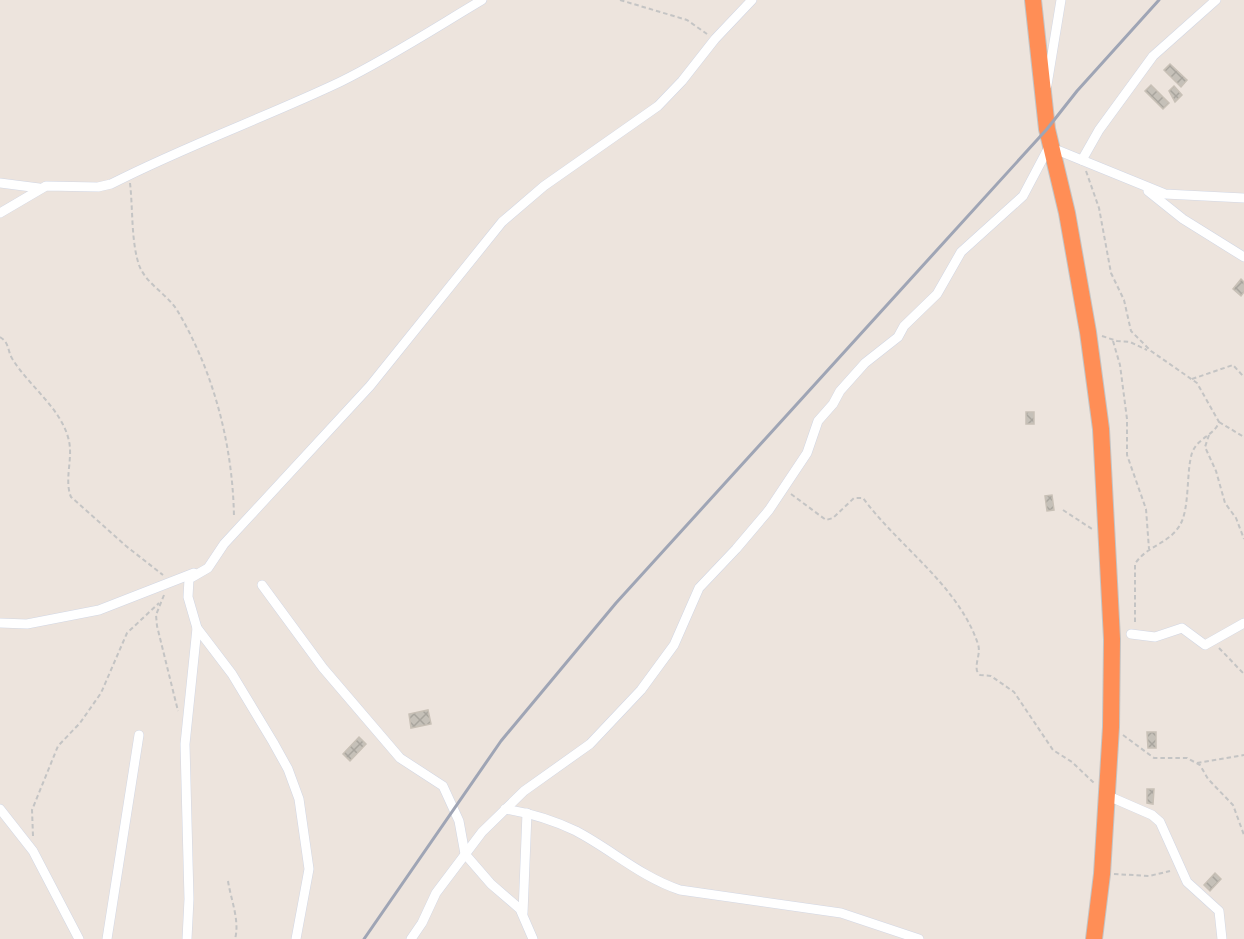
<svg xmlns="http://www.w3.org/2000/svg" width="1244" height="939" viewBox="0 0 1244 939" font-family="Manrope,sans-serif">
	<defs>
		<pattern id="building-cross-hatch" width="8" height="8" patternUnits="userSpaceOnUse" patternTransform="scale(1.5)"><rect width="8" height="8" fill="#c5c0b8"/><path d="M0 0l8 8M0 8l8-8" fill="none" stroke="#a9a59e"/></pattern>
	</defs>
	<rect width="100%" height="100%" fill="#ede4dd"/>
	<g fill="url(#building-cross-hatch)" stroke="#c8c0b6" stroke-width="1.5">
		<polygon points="1170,64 1187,80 1181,87 1164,70"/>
		<polygon points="1151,85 1169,103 1163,109 1145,91"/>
		<polygon points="1174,86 1182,95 1175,102 1169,91"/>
		<polygon points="1241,279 1244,282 1244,292 1241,296 1233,289"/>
		<rect x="1026" y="412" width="8" height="12"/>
		<polygon points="1052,495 1054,510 1047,511 1045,496"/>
		<polygon points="428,710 431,724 411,728 409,714"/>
		<polygon points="1147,732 1156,732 1156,748 1148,748"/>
		<polygon points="359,737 366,744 350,761 343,754"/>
		<polygon points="1147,789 1154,789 1153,804 1147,803"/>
		<polygon points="1215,873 1221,879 1210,891 1204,885"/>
	</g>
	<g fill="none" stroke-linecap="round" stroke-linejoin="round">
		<defs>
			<g id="street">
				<polyline points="1047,85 1061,0"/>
				<polyline points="1052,148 1165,194 1244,198"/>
				<polyline points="1082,160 1099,130 1153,56 1216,0"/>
				<polyline points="0,183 39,188"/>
				<polyline points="1148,191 1183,219 1244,257"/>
				<path d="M0,213L46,186L98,187L111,184C185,146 264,118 340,82C389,58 435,28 482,0"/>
				<polyline points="262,585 323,668 400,758 443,786 459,821 465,854 491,884 520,909 533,939"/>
				<polyline points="0,623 27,624 99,610 194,573"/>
				<polyline points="1131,634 1155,637 1182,628 1205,645 1244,623"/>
				<polyline points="1106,795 1152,815 1160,822 1187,882 1219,911 1222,939"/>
				<polyline points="0,809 33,851 79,939"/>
				<path d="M505,809C530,813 553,820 576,831C612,850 641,877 680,890L841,913L919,939"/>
				<polyline points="523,913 527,813"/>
				<polyline points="107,939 139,735"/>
				<polyline points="187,939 189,899 185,744 197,628"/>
				<polyline points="296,939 309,869 299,799 288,769 273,742 232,674 197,628 188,597 189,579 208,568 224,544 370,386 502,222 544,186 658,106 682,81 715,39 752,0"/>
				<polyline points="411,939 422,923 436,893 482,832 524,791 590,744 641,690 674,645 699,588 736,549 769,510 807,453 818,421 833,404 840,391 865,363 898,337 904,326 937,294 961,252 1023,196 1050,145"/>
			</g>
			<polyline id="highway" points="1033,0 1047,129 1067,213 1088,332 1101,429 1112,639 1111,727 1102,874 1094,939"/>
		</defs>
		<use href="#street" stroke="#d2d7e4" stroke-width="10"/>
		<use href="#highway" stroke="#c4c4c4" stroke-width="18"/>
		<g stroke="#c4c4c4" stroke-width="2" stroke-dasharray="4.5 3" stroke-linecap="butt">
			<polyline points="620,0 687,20 707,34"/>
			<path d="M1086,171L1099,208L1111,273L1124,300L1131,331L1151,351L1197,383L1219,422C1215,435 1197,438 1192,453C1186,472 1190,508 1180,525C1169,544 1146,546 1135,564V624"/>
			<path d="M130,183C133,209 131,241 139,265C146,284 166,293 177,310C214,372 233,446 234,518"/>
			<polyline points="1102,336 1117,341 1130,342 1147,350"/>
			<path d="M0,337C10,343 7,351 13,360C30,387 62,409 69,441C73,459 64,480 71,497L126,546L163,575"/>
			<polyline points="1113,341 1120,365 1127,419 1127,455 1146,509 1149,549"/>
			<polyline points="1192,379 1233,365 1244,377"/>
			<polyline points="1219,422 1244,437"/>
			<polyline points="1209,435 1205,447 1216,471 1225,503 1236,518 1244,539"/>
			<path d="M791,494L826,520L833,518L854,498H863C899,547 958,585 978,644C981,654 975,662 977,671L980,675L991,676L1014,692L1053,750L1072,762L1094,783"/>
			<polyline points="1063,510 1092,529"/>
			<polyline points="164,595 156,615 157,626 178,711"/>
			<polyline points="1219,648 1244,674"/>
			<polyline points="1123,735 1154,758 1187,758 1200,765 1208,779 1233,805 1244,835"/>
			<polyline points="1197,763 1244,755"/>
			<polyline points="33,836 32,810 58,746 80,723 101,693 127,633 159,603"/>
			<polyline points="1114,874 1149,876 1170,871"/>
			<path d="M228,881C231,900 240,921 235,939"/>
		</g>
		<use href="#street" stroke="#fff" stroke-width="9"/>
		<use href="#highway" stroke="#ff8e56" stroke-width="16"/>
		<polyline stroke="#9fa5b5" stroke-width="3" points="364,939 501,741 616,603 1047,129 1077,91 1159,0"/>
	</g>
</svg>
